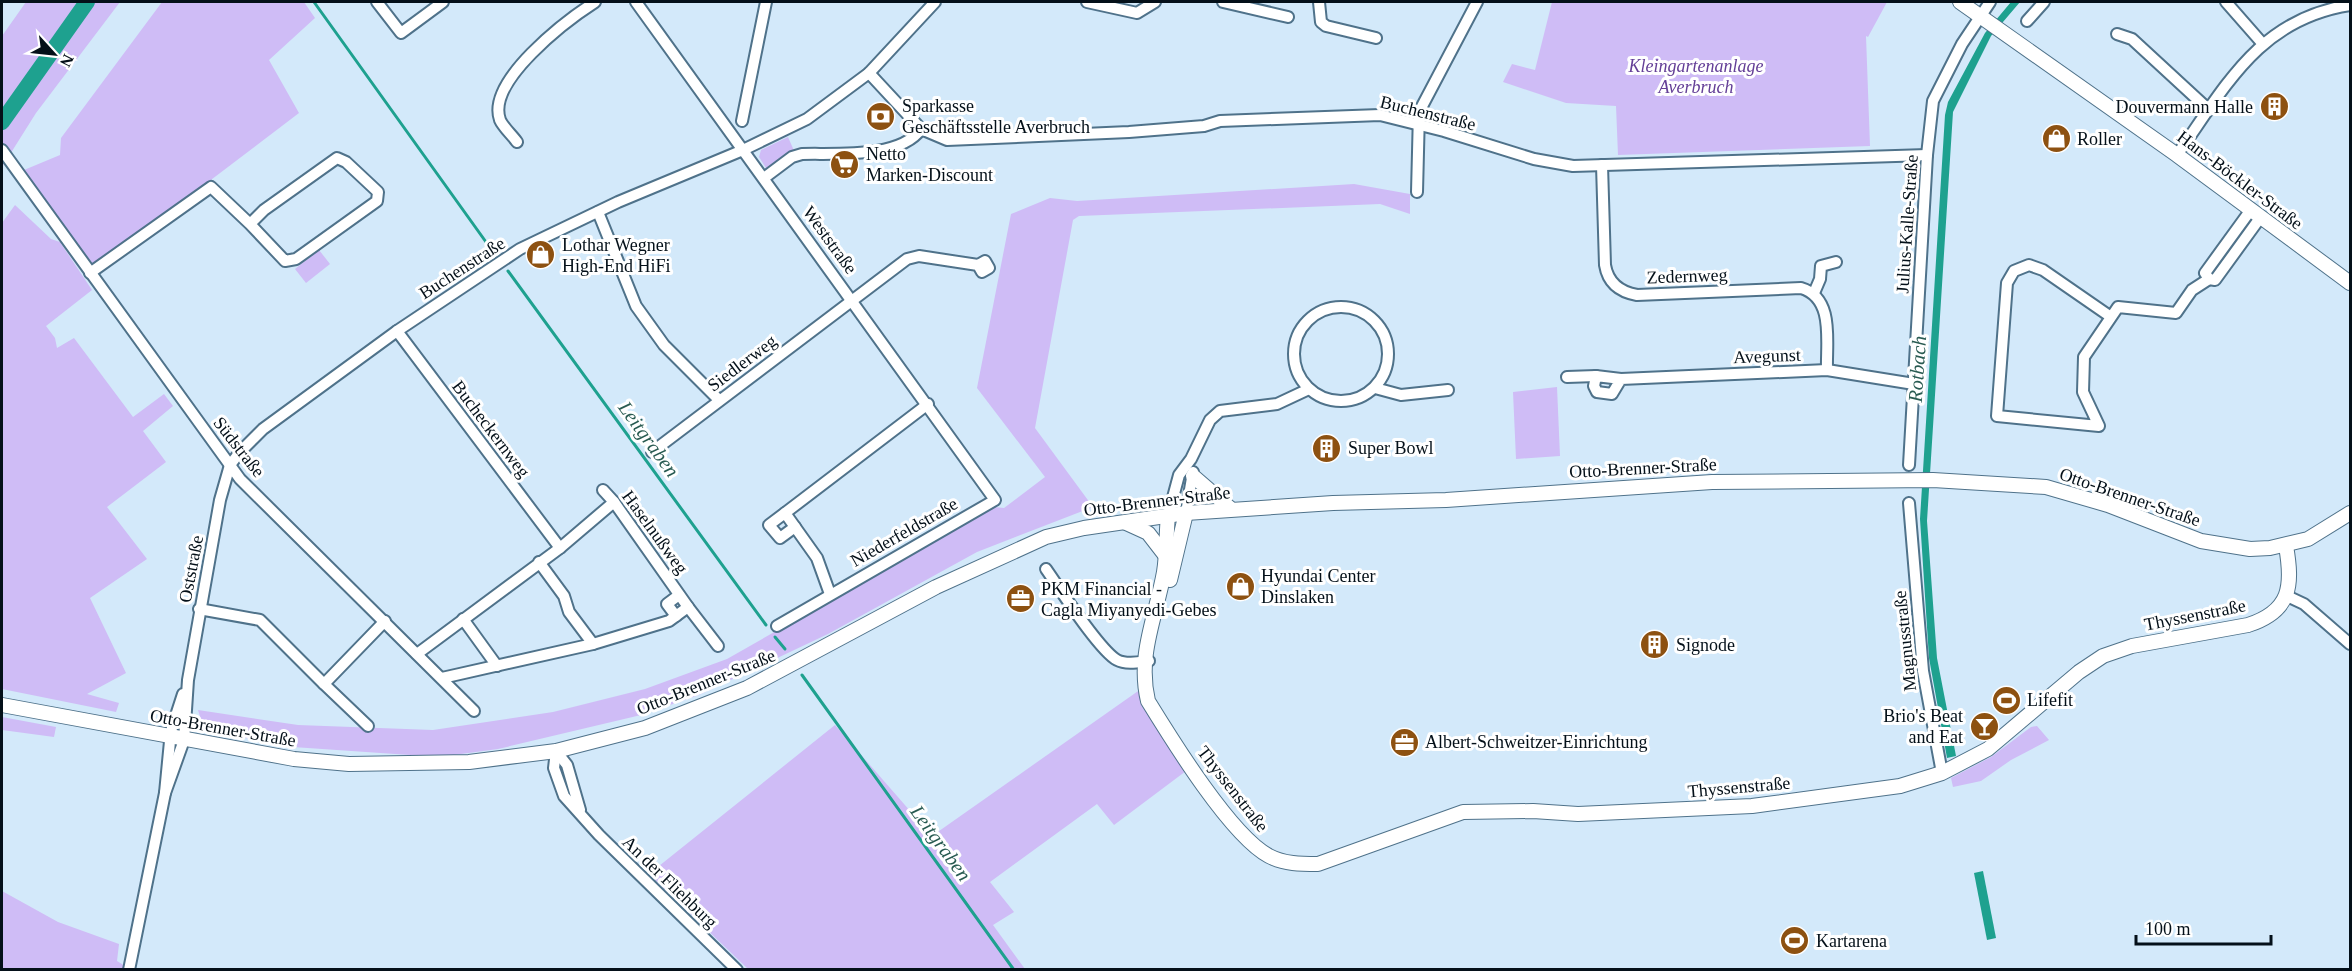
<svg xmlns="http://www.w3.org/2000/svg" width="2352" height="971" viewBox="0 0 2352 971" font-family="Georgia,serif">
	<rect width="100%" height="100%" fill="#d3e9fa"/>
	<g fill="#cfbcf6">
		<polygon points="26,2 120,2 36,113 2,167 2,36"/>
		<polygon points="162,2 304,2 315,18 269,60 299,113 100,264 93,264 52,213 24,170 60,155 61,138"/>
		<polygon points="1552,2 1887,2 1868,37 1866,36 1870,146 1618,155 1616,106 1566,103 1503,82 1512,64 1535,70"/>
		<polygon points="788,137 795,153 768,171 759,157 761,150"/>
		<polygon points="1354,184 1410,194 1410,214 1380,204 1079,216 1073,220 1035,428 1093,507 977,552 828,634 699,695 641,715 498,749 439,757 293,747 220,733 203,726 198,710 298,725 433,730 553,712 645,689 727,659 994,507 1004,508 1045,477 977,388 1011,214 1050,198 1077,201"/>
		<polygon points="15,205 51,239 60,242 92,290 46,326 55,338 57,348 74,338 133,417 164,394 173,406 143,431 166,462 107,507 147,559 90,598 126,673 87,694 119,703 116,712 2,689 2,223"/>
		<polygon points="319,250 330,264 306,283 295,269"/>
		<polygon points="1557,387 1560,456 1516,459 1513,392"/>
		<polygon points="1141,689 1190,768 1114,825 1097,804 990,882 1014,912 993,925 1025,969 748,969 649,874 835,725 932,836"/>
		<polygon points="2,717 56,727 54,737 2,730"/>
		<polygon points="2037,726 2049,740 2011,760 1981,781 1953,787 1951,778 1991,757 2031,727"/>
		<polygon points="2,891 58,922 119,944 117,961 130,969 2,969"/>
	</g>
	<g fill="#1ea18f">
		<polygon points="2011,2 2020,2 1991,36 1953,112 1927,521 1937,658 1956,756 1947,758 1929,658 1920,519 1945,115 1948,102 1985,33"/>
		<polygon points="1983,871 1996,938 1987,940 1974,873"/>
	</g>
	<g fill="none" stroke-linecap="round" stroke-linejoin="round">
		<g stroke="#1ea18f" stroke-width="3">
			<polyline points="314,2 491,249"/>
			<polyline points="508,271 766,625"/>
			<polyline points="775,637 785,649"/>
			<polyline points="802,675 1014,970"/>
		</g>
		<polyline stroke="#1ea18f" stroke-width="16" points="2,122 87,2"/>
		<defs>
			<g id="street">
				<polyline points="377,2 401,33 443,2"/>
				<polyline points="636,2 995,500 777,626"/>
				<polyline points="1087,2 1137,13 1155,2"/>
				<polyline points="1223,2 1288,17"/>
				<polyline points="1319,2 1321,22 1326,26 1376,38"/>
				<polyline points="2226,2 2262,43"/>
				<polyline points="2027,21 2044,2"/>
				<polyline points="2117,34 2132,39 2209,110"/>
				<polyline points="869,73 921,129 947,140 1129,132 1204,126 1220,121 1380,115 1444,131 1534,159 1573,166 1927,155"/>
				<polyline points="742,121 766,2"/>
				<path d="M517,142C512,135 503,127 500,120C486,81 567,20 595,2"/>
				<polyline points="2,150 240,479 474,711"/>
				<path d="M2177,155C2226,86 2259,19 2350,5"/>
				<path d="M1602,165L1605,265C1608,283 1620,292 1637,295L1801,288C1835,298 1826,342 1827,370"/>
				<path d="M764,178L792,157L802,154C835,153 900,159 921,129"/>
				<polyline points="1417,192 1419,112 1477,2"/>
				<polyline points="2250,211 2205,273 2209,279 2215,280 2260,218"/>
				<polyline points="598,212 636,306 664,345 719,400"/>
				<polyline points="90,273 211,187 250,224 264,210 337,158 346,162 378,192 377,201 296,259 285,261 250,224"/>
				<polyline points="1814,293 1820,279 1821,266 1836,262"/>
				<circle cx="1341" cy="354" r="47"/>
				<polyline points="2111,317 2043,270 2029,265 2014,271 2007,283 1997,416 2099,426 2083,392 2084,357 2118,307 2176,313 2192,290 2209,279"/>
				<polyline points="397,331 560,548"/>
				<polyline points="1567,377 1596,376"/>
				<polyline points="1621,379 1612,394 1597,392 1594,386 1596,376 1621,379 1827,370 1914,384"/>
				<polyline points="1375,388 1401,395 1448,390"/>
				<polyline points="652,452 907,259 919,256 978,265 985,261 989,268 982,272 978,265"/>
				<polyline points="1909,465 1927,155 1933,101 1962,44 1990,2"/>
				<polyline points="1909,503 1923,671 1942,773"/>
				<polyline points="785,513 769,525 780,538 795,527"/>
				<polyline points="1186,513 1193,472"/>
				<polyline points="1168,516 1179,475 1191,459 1210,420 1220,411 1277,404 1309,389"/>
				<polyline points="539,562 564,596 569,612 593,644"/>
				<path d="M1046,569C1060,589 1099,650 1117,660C1126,665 1140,662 1149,661"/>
				<polyline points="830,594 817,558 785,513 928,404"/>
				<polyline points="2287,596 2304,604 2350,644"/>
				<polyline points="688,607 718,646"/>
				<polyline points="199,609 260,620 324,684 385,621"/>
				<polyline points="676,616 667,604 679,595"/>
				<polyline points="463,619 497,666"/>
				<polyline points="417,654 560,548 614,502"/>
				<polyline points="442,678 593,644 669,621 688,607 614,502 603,490"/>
				<polyline points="324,684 368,726"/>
				<polyline points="556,751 554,768 564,796 599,835 737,970"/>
				<polyline points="556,751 567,765 580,810"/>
				<polyline points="165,793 184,740 188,680 220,500 230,465 240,452 263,429 397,331 520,249 618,202 743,150 807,119 869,73 935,2"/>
				<polyline points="129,970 165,793 171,731 183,694"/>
			</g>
			<g id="secondary">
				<polyline points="1960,2 2177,155 2350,283"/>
				<polyline points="1193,476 1231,509"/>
				<path d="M1168,516C1166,535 1167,554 1164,572C1156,617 1137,655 1148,701C1172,740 1231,836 1269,856C1284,864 1301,864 1318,864L1463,812L1533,811L1578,814L1752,806L1900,786L1942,773L1988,749L2079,672L2103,656L2132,646L2248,625C2291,611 2293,586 2286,546"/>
				<polyline points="1126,523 1148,533 1165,555"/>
				<polyline points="1170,580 1186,513"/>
				<polyline points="2,705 294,759 349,764 469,762 556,751 645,728 747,688 936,587 1046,537 1084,528 1186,513 1333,503 1446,500 1712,482 1933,480 2046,487 2108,505 2201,541 2250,549 2270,548 2308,539 2350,513"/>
			</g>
		</defs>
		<use href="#street" stroke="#4f728a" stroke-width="14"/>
		<use href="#secondary" stroke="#4f728a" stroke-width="16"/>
		<use href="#street" stroke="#fff" stroke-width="10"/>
		<use href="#secondary" stroke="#fff" stroke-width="14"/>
	</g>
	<defs>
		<symbol id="building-disc" viewBox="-11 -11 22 22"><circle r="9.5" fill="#8d5111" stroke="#fff"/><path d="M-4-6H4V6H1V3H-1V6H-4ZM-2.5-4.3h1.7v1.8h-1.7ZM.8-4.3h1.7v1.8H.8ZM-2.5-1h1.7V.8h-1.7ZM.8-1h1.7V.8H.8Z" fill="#fff"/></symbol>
		<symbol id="bank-disc" viewBox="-11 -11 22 22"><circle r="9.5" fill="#8d5111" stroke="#fff"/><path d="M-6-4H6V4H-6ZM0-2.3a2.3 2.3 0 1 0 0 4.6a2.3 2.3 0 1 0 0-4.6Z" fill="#fff"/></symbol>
		<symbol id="shop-disc" viewBox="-11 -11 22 22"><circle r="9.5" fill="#8d5111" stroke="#fff"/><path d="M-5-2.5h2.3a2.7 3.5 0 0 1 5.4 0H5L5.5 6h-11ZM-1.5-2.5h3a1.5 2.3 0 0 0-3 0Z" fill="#fff"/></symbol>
		<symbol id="supermarket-disc" viewBox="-11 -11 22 22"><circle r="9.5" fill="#8d5111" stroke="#fff"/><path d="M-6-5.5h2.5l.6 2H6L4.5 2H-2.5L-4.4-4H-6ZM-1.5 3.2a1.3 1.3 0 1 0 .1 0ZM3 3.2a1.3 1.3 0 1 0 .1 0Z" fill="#fff"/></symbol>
		<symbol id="office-disc" viewBox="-11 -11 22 22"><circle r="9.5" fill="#8d5111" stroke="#fff"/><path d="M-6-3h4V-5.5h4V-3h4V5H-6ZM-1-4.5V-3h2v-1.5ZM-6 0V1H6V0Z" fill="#fff"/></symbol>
		<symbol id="stadium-disc" viewBox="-11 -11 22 22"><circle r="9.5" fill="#8d5111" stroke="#fff"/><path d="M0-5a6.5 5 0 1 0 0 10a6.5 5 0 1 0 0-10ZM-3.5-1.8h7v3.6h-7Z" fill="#fff"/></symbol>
		<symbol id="bar-disc" viewBox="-11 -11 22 22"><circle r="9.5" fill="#8d5111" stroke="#fff"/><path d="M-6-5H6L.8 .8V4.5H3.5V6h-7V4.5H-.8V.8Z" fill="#fff"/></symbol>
	</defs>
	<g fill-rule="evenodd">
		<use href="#building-disc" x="2258" y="90" width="33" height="33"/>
		<use href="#bank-disc" x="864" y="100" width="33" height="33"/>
		<use href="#shop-disc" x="2040" y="122" width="33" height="33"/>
		<use href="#supermarket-disc" x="828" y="148" width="33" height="33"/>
		<use href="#shop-disc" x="524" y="238" width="33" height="33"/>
		<use href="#building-disc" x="1310" y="432" width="33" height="33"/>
		<use href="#shop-disc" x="1224" y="570" width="33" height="33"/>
		<use href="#office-disc" x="1004" y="582" width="33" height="33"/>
		<use href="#building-disc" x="1638" y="628" width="33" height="33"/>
		<use href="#stadium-disc" x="1990" y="684" width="33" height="33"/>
		<use href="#bar-disc" x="1968" y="710" width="33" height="33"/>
		<use href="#office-disc" x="1388" y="726" width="33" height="33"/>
		<use href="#stadium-disc" x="1778" y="924" width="33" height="33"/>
	</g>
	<g text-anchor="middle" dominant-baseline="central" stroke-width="6" stroke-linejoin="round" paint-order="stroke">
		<g font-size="18" font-style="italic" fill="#643f97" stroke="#fff">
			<text x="1696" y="66">Kleingartenanlage<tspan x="1696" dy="21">Averbruch</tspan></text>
		</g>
		<g font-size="18" fill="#041019" stroke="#fff" text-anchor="start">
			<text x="902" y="106">Sparkasse<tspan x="902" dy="21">Geschäftsstelle Averbruch</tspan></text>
			<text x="2253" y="107" text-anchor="end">Douvermann Halle</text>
			<text x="2077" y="139">Roller</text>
			<text x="866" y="154">Netto<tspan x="866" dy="21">Marken-Discount</tspan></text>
			<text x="562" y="245">Lothar Wegner<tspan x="562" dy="21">High-End HiFi</tspan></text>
			<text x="1348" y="448">Super Bowl</text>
			<text x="1261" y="576">Hyundai Center<tspan x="1261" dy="21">Dinslaken</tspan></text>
			<text x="1041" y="589">PKM Financial -<tspan x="1041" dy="21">Cagla Miyanyedi-Gebes</tspan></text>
			<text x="1676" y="645">Signode</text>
			<text x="2027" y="700">Lifefit</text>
			<text x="1963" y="716" text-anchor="end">Brio's Beat<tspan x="1963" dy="21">and Eat</tspan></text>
			<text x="1425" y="742">Albert-Schweitzer-Einrichtung</text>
			<text x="1816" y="941">Kartarena</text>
		</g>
		<g font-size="18" fill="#041019" stroke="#fff">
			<text transform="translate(1428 113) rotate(14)">Buchenstraße</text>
			<text transform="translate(2240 180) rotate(37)">Hans-Böckler-Straße</text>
			<text transform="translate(1907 224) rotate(-86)">Julius-Kalle-Straße</text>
			<text transform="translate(830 240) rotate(54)">Weststraße</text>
			<text transform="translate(462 268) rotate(-33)">Buchenstraße</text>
			<text transform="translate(1687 276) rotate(-2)">Zedernweg</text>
			<text transform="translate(1767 356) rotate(-2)">Avegunst</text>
			<text transform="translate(742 363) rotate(-37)">Siedlerweg</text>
			<text transform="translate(491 429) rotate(53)">Bucheckernweg</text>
			<text transform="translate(239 447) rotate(52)">Südstraße</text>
			<text transform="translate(1643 468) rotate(-3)">Otto-Brenner-Straße</text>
			<text transform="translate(2130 497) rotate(19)">Otto-Brenner-Straße</text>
			<text transform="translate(1157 501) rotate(-7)">Otto-Brenner-Straße</text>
			<text transform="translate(655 532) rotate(54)">Haselnußweg</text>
			<text transform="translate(904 532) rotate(-30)">Niederfeldstraße</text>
			<text transform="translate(191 569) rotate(-79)">Oststraße</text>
			<text transform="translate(2195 615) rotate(-11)">Thyssenstraße</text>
			<text transform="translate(1905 641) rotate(-96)">Magnusstraße</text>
			<text transform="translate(706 682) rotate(-22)">Otto-Brenner-Straße</text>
			<text transform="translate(223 728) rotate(10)">Otto-Brenner-Straße</text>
			<text transform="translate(1739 787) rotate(-5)">Thyssenstraße</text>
			<text transform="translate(1233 789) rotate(52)">Thyssenstraße</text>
			<text transform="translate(670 882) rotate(44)">An der Fliehburg</text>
		</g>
		<g font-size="20" font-style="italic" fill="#295b52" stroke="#fff">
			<text transform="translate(1917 369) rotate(-86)">Rotbach</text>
			<text transform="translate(649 439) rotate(54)">Leitgraben</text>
			<text transform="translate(941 843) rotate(54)">Leitgraben</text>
		</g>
	</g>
	<rect width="2352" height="971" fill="none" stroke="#041019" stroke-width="6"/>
	<g transform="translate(54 54) rotate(117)" stroke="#ffffff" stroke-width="4.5" paint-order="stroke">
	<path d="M0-4.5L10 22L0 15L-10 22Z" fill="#041019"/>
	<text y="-9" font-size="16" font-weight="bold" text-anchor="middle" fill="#041019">N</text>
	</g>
	<path d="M2136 935v9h135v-9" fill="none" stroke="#041019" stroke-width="3"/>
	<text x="2145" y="935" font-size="18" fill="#041019" stroke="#ffffff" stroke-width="4.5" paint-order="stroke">100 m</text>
</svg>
